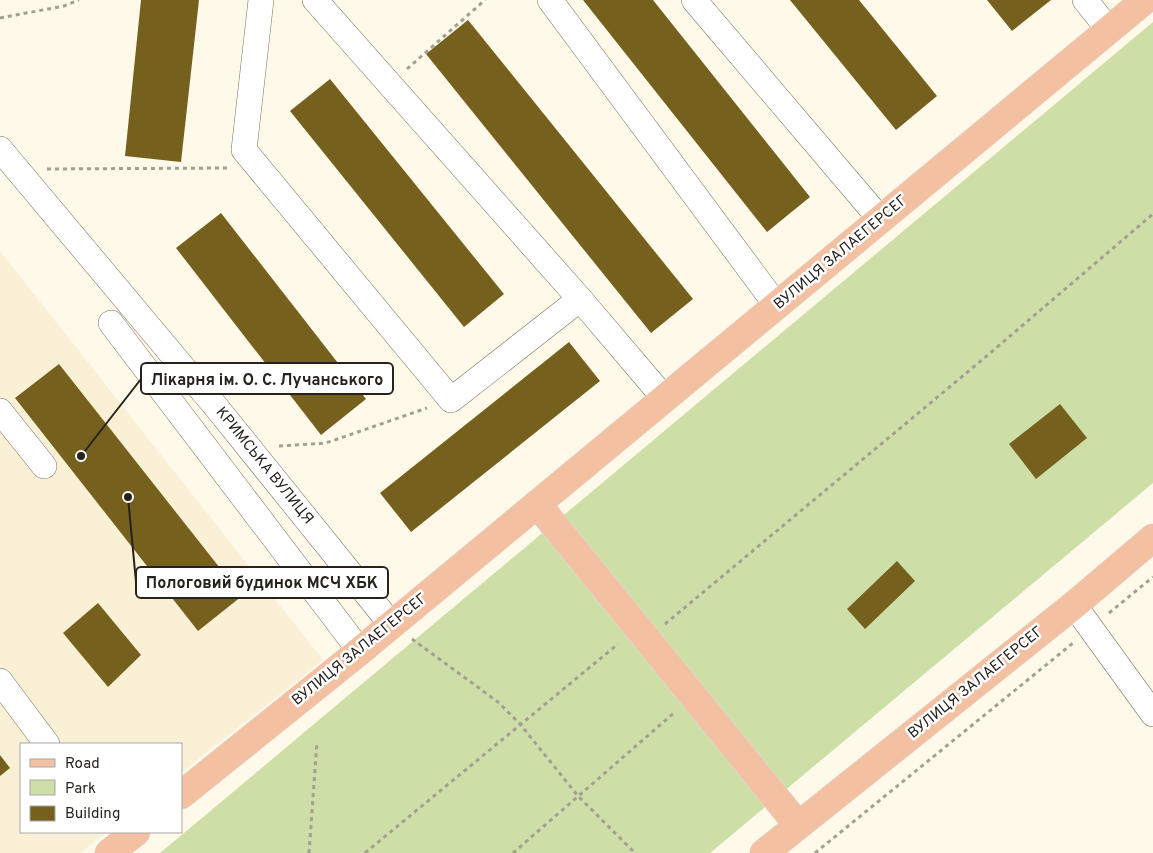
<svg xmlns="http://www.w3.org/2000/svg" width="1153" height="853" viewBox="0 0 1153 853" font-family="Overpass,sans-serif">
	<rect width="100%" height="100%" fill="#fff9e9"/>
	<polygon fill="#f9f0d5" points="0,251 323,660 181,773 181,744 21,744 21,832 107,832 80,853 0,853"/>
	<polygon fill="#cddfa7" points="1153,22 1153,483 710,853 160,853"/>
	<g fill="#75611d">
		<polygon points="141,0 199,0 181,162 125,156"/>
		<polygon points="583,0 653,0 810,197 767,232"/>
		<polygon points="790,0 859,0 937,96 896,130"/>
		<polygon points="987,0 1051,0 1012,31"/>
		<polygon points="468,20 693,299 651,333 426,54"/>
		<polygon points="330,79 504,294 464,327 290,111"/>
		<polygon points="221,213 366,399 321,435 176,248"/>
		<polygon points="569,342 600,381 411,532 380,493"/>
		<polygon points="59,364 242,596 198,631 15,398"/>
		<polygon points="1060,404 1087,438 1036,479 1009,444"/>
		<polygon points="897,561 915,581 865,629 847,609"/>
		<polygon points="98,603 141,655 108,687 63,633"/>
		<polygon points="0,755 10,768 0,776"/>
	</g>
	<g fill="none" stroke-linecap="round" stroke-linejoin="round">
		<defs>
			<g id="minor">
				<polyline points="261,0 244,150 451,400 580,299"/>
				<polyline points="315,0 580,299 665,399"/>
				<polyline points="550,0 777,306"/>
				<polyline points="694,0 881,220"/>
				<polyline points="1085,0 1109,30"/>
				<polyline points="0,149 217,408 391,624"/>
				<polyline points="111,323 360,651"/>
				<polyline points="0,411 44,466"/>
				<polyline points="1074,605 1153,714"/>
				<polyline points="0,681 47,744"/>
			</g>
			<g id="major">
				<polyline points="537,504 798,825"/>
				<polyline points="181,795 360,651 1145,0"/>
				<polyline points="109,853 136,832"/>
				<polyline points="764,853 1074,605 1153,538"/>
			</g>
		</defs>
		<use href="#minor" stroke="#76705f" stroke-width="26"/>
		<use href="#major" stroke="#dcdcdb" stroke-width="29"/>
		<g stroke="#a39f93" stroke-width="3" stroke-dasharray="4 4" stroke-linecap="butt">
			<polyline points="0,18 64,6 79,0"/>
			<polyline points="407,69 485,0"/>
			<polyline points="47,169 228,168"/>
			<polyline points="279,446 326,443 427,408"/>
			<polyline points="1109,613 1153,577"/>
			<polyline points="665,624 982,360 1153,214"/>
			<polyline points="412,639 498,702 520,724 578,796 635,853"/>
			<polyline points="309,853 317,742"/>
			<polyline points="365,853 618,644"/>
			<polyline points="513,853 675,712"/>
			<polyline points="815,853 1073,643"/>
		</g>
		<use href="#minor" stroke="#fff" stroke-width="25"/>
		<use href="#major" stroke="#f3c1a2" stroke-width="28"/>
	</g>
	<g text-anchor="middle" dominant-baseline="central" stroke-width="5" stroke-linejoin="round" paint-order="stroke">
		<g font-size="15" fill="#25231c" stroke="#fff">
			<text transform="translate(841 253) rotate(-40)">ВУЛИЦЯ ЗАЛАЕГЕРСЕГ</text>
			<text transform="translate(264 466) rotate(51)">КРИМСЬКА ВУЛИЦЯ</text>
			<text transform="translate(360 650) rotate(-39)">ВУЛИЦЯ ЗАЛАЕГЕРСЕГ</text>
			<text transform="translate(976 683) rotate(-39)">ВУЛИЦЯ ЗАЛАЕГЕРСЕГ</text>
		</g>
	</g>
	<path fill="none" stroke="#25231c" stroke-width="2" d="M81 456L141 379M128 497L136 582"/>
	<g fill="#25231c" stroke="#fff" stroke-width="2">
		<circle cx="81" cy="456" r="5"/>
		<circle cx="128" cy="497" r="5"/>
	</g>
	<g fill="#fff" stroke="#25231c" stroke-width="2">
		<rect x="141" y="363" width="252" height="31" rx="5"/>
		<rect x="136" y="567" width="252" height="31" rx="5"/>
	</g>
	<g font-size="16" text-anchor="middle" font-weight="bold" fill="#25231c">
		<text x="267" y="385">Лікарня ім. О. С. Лучанського</text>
		<text x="262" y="588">Пологовий будинок МСЧ ХБК</text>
	</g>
	<rect x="20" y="743" width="162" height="90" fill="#ffffff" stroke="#a8a7a4"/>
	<rect x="30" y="759" width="25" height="8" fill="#f3c1a2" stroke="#a8a7a4"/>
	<text x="65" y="768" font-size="15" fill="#25231c">Road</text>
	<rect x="30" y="780" width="25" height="15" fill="#cddfa7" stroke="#a8a7a4"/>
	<text x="65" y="793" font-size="15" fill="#25231c">Park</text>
	<rect x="30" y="806" width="25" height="15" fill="#75611d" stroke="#a8a7a4"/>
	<text x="65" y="818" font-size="15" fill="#25231c">Building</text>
</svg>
